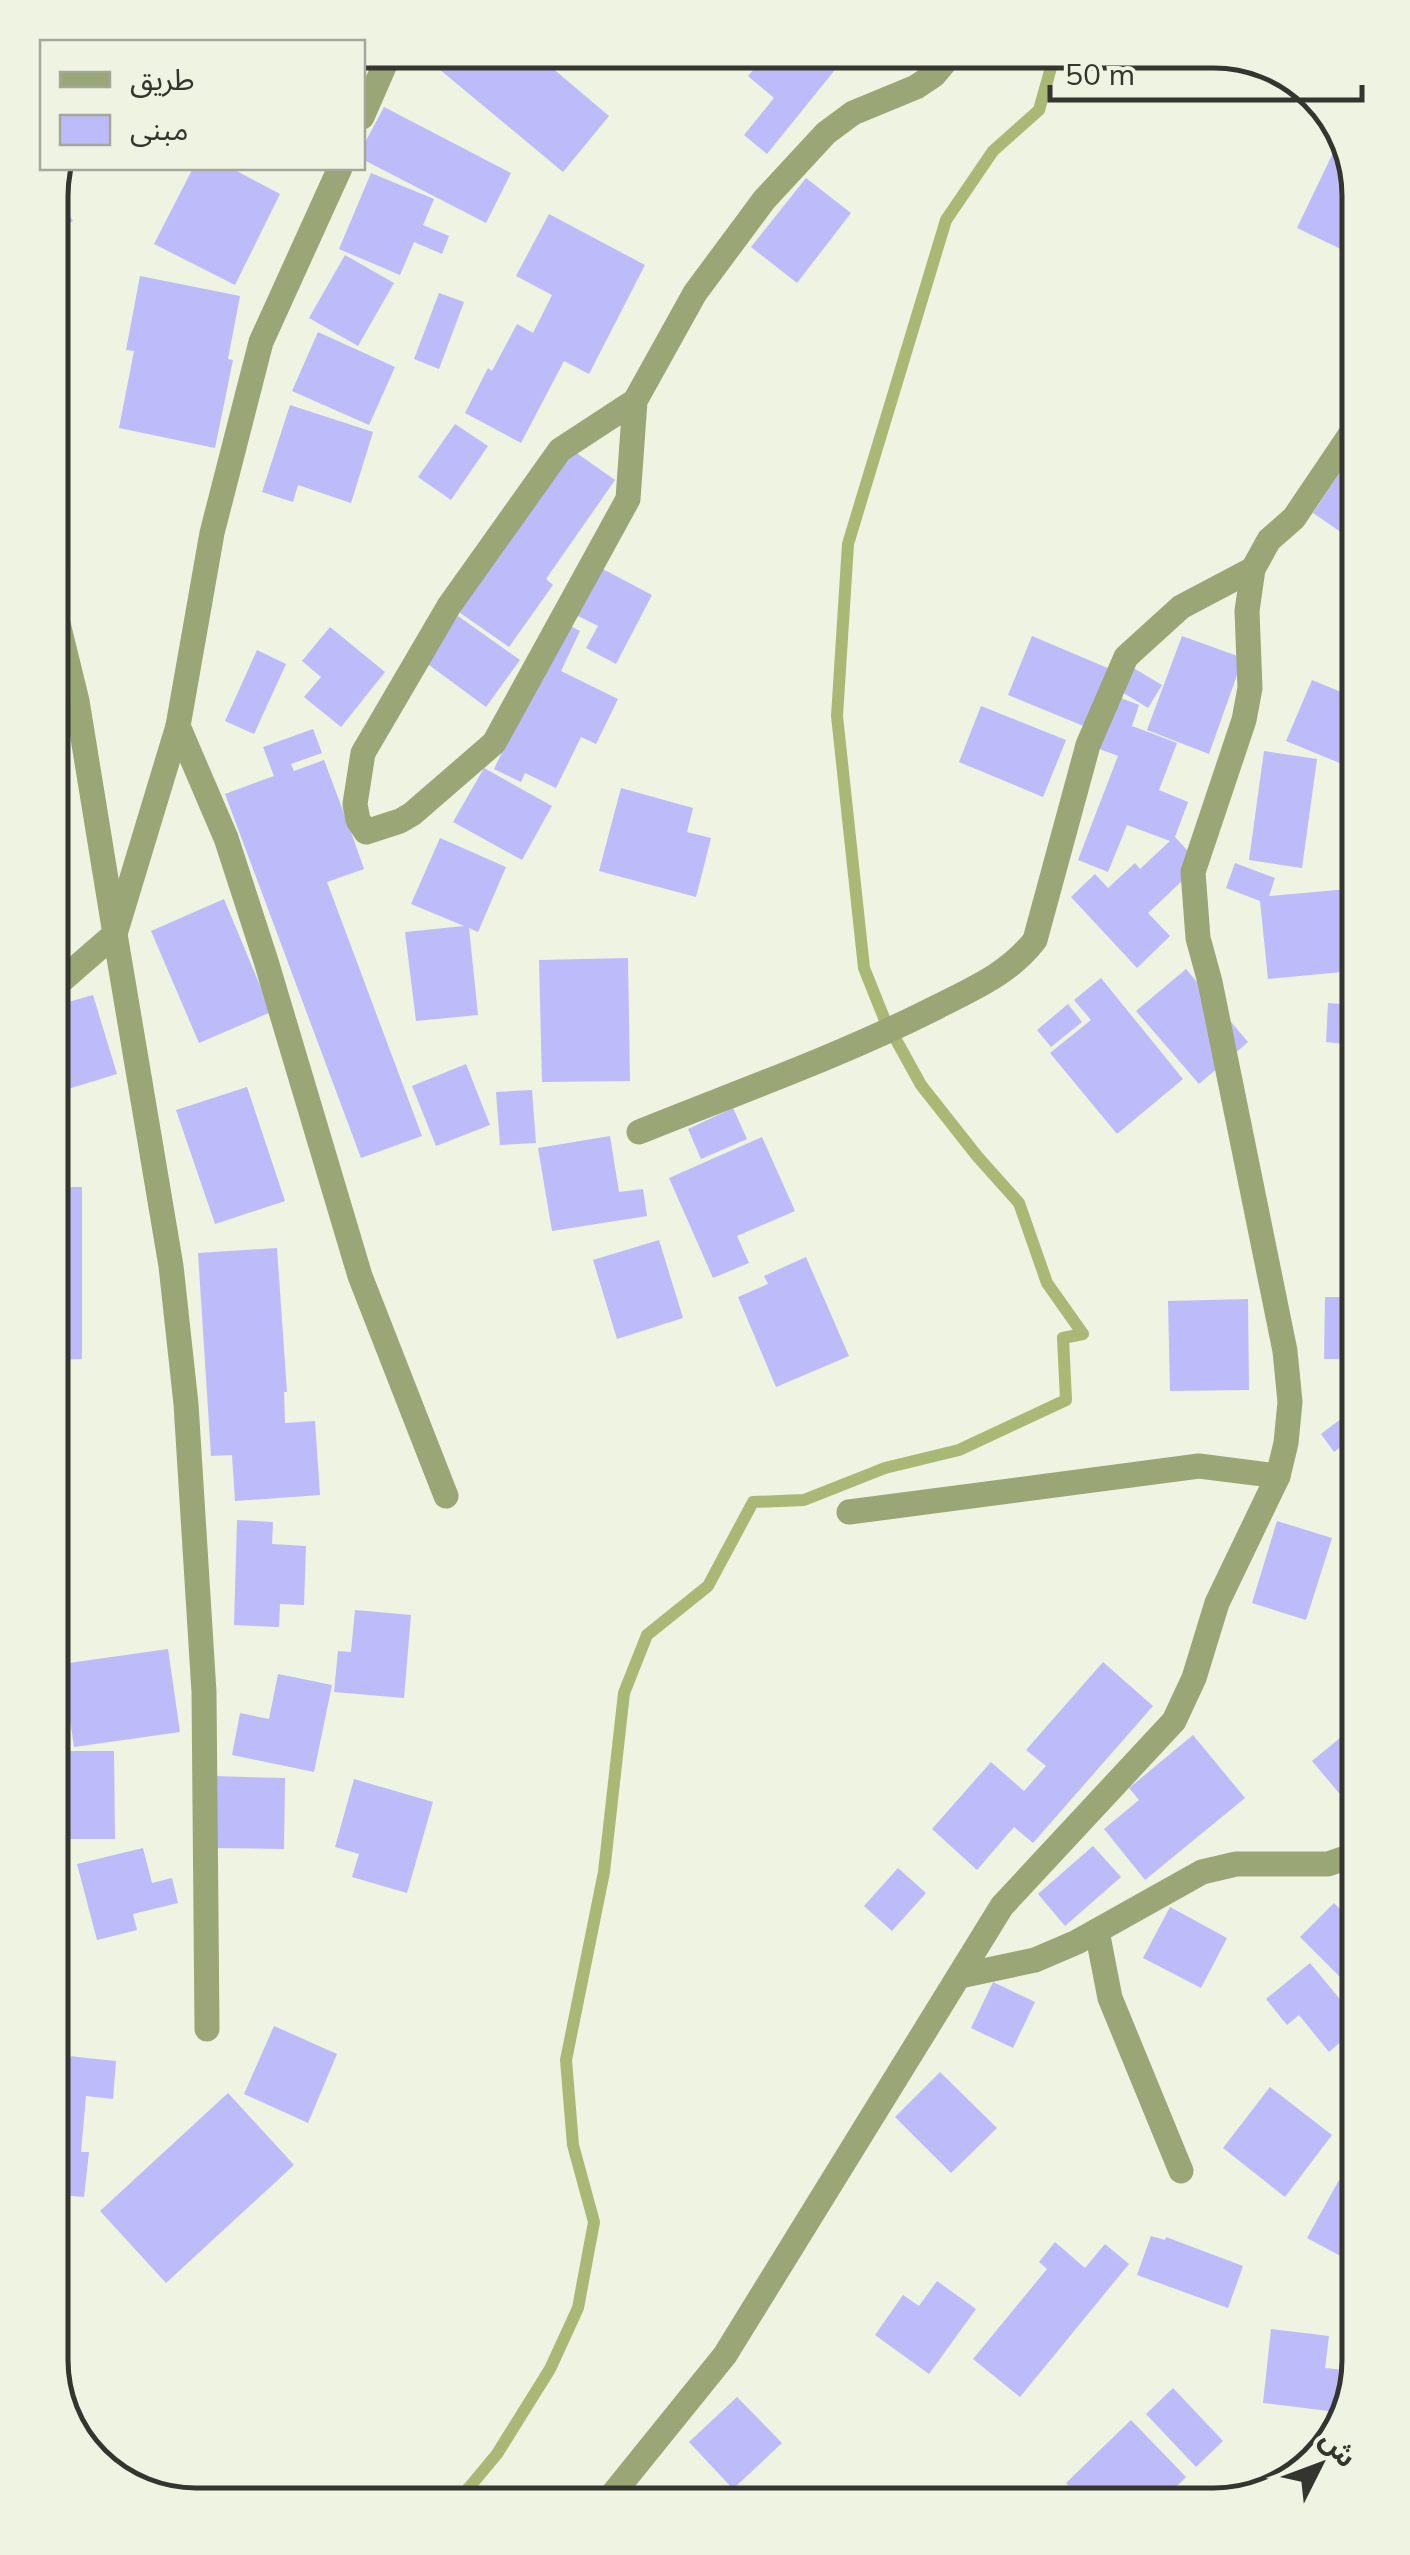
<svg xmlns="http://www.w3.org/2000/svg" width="1410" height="2555" viewBox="0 0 1410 2555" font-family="Mulish,'Noto Sans Arabic',sans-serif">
	<rect width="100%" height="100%" fill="#eff3e2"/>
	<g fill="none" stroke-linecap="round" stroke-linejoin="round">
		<polyline stroke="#aab876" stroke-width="12" points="457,2502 497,2454 550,2369 578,2308 594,2222 573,2145 566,2060 604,1872 624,1693 647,1635 708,1586 753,1502 804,1500 885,1468 959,1450 1066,1400 1063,1338 1083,1334 1047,1283 1019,1203 977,1156 921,1085 884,1018 864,968 837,716 848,544 946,220 993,151 1039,110 1056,50"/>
	</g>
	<g fill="#bebbfa">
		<polygon points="435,50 531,50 609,116 563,172 427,59"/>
		<polygon points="770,50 819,50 838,66 767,154 744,135 774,98 748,76"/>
		<polygon points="870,50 933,50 931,64 869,55"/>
		<polygon points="384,107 511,173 486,223 362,159 362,148"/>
		<polygon points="1342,134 1349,139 1349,253 1297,228"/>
		<polygon points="193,168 231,168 280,194 235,285 154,244"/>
		<polygon points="371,173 434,199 423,225 449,236 442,254 414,242 400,275 339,249"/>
		<polygon points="806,178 851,213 797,283 751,247"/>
		<polygon points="51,184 73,221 51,234 50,186"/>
		<polygon points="549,214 645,265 589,374 564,361 521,443 465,413 488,368 492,371 517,324 533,333 552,295 516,276"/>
		<polygon points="345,255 394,283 358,346 309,318"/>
		<polygon points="140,276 240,296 228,359 233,360 215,448 119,428 134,351 126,350"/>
		<polygon points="439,293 464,302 439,369 414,359"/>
		<polygon points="318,332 395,367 369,425 292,391"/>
		<polygon points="290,405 373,432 351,503 298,485 293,502 262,492"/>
		<polygon points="455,424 488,446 451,500 418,477"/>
		<polygon points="568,447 615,480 546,579 553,585 509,647 456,610"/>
		<polygon points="1350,457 1351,539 1313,513"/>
		<polygon points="599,567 652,595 616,664 586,648 598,626 574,614"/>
		<polygon points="458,616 520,660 486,707 425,662"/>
		<polygon points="565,623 580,631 561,671 618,699 596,744 581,737 556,788 525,773 521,782 494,769"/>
		<polygon points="330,627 385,672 341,727 304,697 321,677 302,661"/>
		<polygon points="1032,636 1110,669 1086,727 1008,695"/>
		<polygon points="1182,636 1243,658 1209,754 1147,730"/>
		<polygon points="257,650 286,664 254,734 225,721"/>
		<polygon points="1130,666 1162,685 1148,708 1117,689"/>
		<polygon points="1312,680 1351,696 1352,768 1286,741"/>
		<polygon points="1116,696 1139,705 1132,726 1177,743 1159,790 1188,802 1175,837 1200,864 1148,913 1170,936 1137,968 1071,897 1095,874 1108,888 1135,863 1140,869 1170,841 1127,825 1108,872 1078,860 1118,756 1097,748"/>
		<polygon points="981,706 1066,740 1043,797 959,762"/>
		<polygon points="313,729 322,753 291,764 294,771 324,760 350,829 364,869 327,882 422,1136 361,1158 225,794 274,776 263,747"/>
		<polygon points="1264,751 1317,759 1302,868 1249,860"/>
		<polygon points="484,768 552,806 522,860 453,822"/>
		<polygon points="621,788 693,808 687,832 711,838 696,897 599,871"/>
		<polygon points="440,838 506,867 478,932 469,928 478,1015 416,1021 405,932 464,926 411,904"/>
		<polygon points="1235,863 1275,878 1269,896 1348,889 1353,971 1268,979 1260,901 1226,888"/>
		<polygon points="224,899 271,1012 199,1043 151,931"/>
		<polygon points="628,958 630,1081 542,1082 539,960"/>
		<polygon points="1186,969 1248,1042 1199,1084 1136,1011"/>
		<polygon points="1101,978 1183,1079 1117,1134 1050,1053 1091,1020 1074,1000"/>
		<polygon points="93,995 117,1074 55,1093 54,1006"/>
		<polygon points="1328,1003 1353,1005 1353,1045 1326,1042"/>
		<polygon points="1068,1004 1082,1022 1051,1047 1037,1030"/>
		<polygon points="466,1064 490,1125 436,1146 412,1086"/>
		<polygon points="247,1087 285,1201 215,1224 176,1110"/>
		<polygon points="532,1090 536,1143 500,1145 496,1092"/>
		<polygon points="733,1108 747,1139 701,1159 688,1129"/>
		<polygon points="610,1136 619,1192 643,1189 647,1216 552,1231 538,1148"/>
		<polygon points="762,1137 795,1211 737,1236 749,1263 713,1278 669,1178"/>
		<polygon points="55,1187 82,1187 82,1359 56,1360"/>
		<polygon points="659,1240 683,1318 617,1339 593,1260"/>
		<polygon points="277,1248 287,1392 284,1392 285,1423 315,1421 320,1495 235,1501 232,1455 211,1456 198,1253"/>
		<polygon points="806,1257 849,1356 776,1387 738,1297 768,1284 764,1276"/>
		<polygon points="1325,1297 1354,1297 1355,1359 1324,1359"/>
		<polygon points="1248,1299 1249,1390 1170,1391 1168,1301"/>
		<polygon points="1346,1415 1355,1427 1355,1436 1334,1452 1321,1434"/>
		<polygon points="237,1520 273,1522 272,1544 306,1546 304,1605 280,1604 279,1627 234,1625"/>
		<polygon points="1277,1521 1332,1538 1306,1620 1252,1603"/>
		<polygon points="355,1610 411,1615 404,1698 334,1692 338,1651 351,1652"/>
		<polygon points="168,1649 180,1732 74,1747 62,1664"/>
		<polygon points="1103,1662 1153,1706 1033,1843 1014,1827 977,1870 932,1829 991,1762 1024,1791 1046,1766 1026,1750"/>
		<polygon points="278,1674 332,1685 314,1772 232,1755 240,1713 269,1719"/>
		<polygon points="1357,1724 1357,1810 1355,1812 1312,1761"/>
		<polygon points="1193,1735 1245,1798 1145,1880 1104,1829 1139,1800 1129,1788"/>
		<polygon points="58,1751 114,1751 115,1839 58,1839"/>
		<polygon points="213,1776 285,1778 284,1849 211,1848"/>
		<polygon points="354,1779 433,1802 407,1893 352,1877 359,1854 335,1847"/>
		<polygon points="1093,1846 1121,1877 1065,1926 1038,1894"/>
		<polygon points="143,1848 152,1883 172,1878 178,1903 133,1914 137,1930 97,1940 77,1864"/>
		<polygon points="898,1868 926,1893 892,1931 864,1906"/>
		<polygon points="1334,1903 1358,1927 1358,1995 1300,1937"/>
		<polygon points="1170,1907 1227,1938 1201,1988 1143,1958"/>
		<polygon points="1310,1963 1358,2021 1358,2027 1329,2052 1299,2015 1287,2025 1266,1999"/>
		<polygon points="993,1982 1035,2002 1013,2048 971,2028"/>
		<polygon points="274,2026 337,2054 308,2123 244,2094"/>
		<polygon points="59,2055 116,2061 113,2099 86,2096 81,2152 89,2152 84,2197 60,2195"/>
		<polygon points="940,2072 997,2128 951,2173 895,2117"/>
		<polygon points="1270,2087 1332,2135 1285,2197 1223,2148"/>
		<polygon points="228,2093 294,2165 166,2283 100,2211"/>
		<polygon points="1339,2180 1359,2190 1359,2266 1307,2238"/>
		<polygon points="1151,2236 1165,2240 1166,2237 1243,2266 1228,2308 1137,2275"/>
		<polygon points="1055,2242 1085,2268 1105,2244 1129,2264 1020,2397 973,2359 1047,2269 1039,2262"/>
		<polygon points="937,2281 976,2309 929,2374 875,2335 903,2295 919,2306"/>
		<polygon points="1271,2329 1329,2336 1325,2368 1355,2371 1345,2413 1263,2403"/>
		<polygon points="1173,2388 1223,2441 1196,2467 1146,2414"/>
		<polygon points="737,2397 782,2443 733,2489 689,2442"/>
		<polygon points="1131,2420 1186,2477 1168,2495 1078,2496 1066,2483"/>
	</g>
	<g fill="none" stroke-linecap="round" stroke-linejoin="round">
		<g stroke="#9ba676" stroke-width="25">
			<polyline points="362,52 386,62 395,50"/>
			<polyline points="362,117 386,62"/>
			<polyline points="635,401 560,450 449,606 363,753 355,804 358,820 366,832 400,821 412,814 494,743 628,499 635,401 695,293 764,200 826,133 853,113 916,87 934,75 955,50"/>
			<polyline points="52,599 77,701 115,934 54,987"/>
			<polyline points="178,726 226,838 266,961 360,1276 446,1496"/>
			<path d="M639,1132C738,1092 840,1056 935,1008C972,989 1009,974 1035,940L1088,745L1126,657L1181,607L1253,569"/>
			<polyline points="849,1512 1199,1466 1278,1476"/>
			<polyline points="1097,1931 1110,1998 1181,2171"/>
			<polyline points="960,1976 1035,1960 1077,1942 1202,1872 1236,1864 1328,1864 1357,1854"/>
			<polyline points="207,2029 204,1692 186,1404 171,1266 115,934 178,726 212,533 261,342 340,168"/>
			<polyline points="608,2500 725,2355 1002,1906 1174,1721 1194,1678 1217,1603 1278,1476 1286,1443 1290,1402 1285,1351 1210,982 1198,938 1193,872 1244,720 1250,688 1247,611 1253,569 1269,540 1294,518 1350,435"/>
		</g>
	</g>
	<path d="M0 0H1410V2555H0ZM196 68H1214A128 128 0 0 1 1342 196V2360A128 128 0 0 1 1214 2488H196A128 128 0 0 1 68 2360V196A128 128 0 0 1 196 68Z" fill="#eff3e2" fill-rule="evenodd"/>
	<path fill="none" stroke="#33352e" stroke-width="5" d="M196 68H1214A128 128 0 0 1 1342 196V2360A128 128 0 0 1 1214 2488H196A128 128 0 0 1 68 2360V196A128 128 0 0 1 196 68Z"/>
	<rect x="40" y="40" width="325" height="130" fill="#eff3e2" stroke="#a4a79a" stroke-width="2.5"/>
	<rect x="60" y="72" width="50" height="15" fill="#9ba676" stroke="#a4a79a" stroke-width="2.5"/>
	<text x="130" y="90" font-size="30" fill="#33352e">طريق</text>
	<rect x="60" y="115" width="50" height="30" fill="#bebbfa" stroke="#a4a79a" stroke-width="2.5"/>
	<text x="130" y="140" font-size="30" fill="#33352e">مبنى</text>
	<g transform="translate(1320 2465) rotate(48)" stroke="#eff3e2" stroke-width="8" paint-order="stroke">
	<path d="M0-8L18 38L0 25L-18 38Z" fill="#33352e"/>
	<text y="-15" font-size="28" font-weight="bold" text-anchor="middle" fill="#33352e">ش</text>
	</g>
	<path d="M1050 85v15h312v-15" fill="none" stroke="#33352e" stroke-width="5"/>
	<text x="1065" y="85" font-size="30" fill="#33352e" stroke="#eff3e2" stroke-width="8" paint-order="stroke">50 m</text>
</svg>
